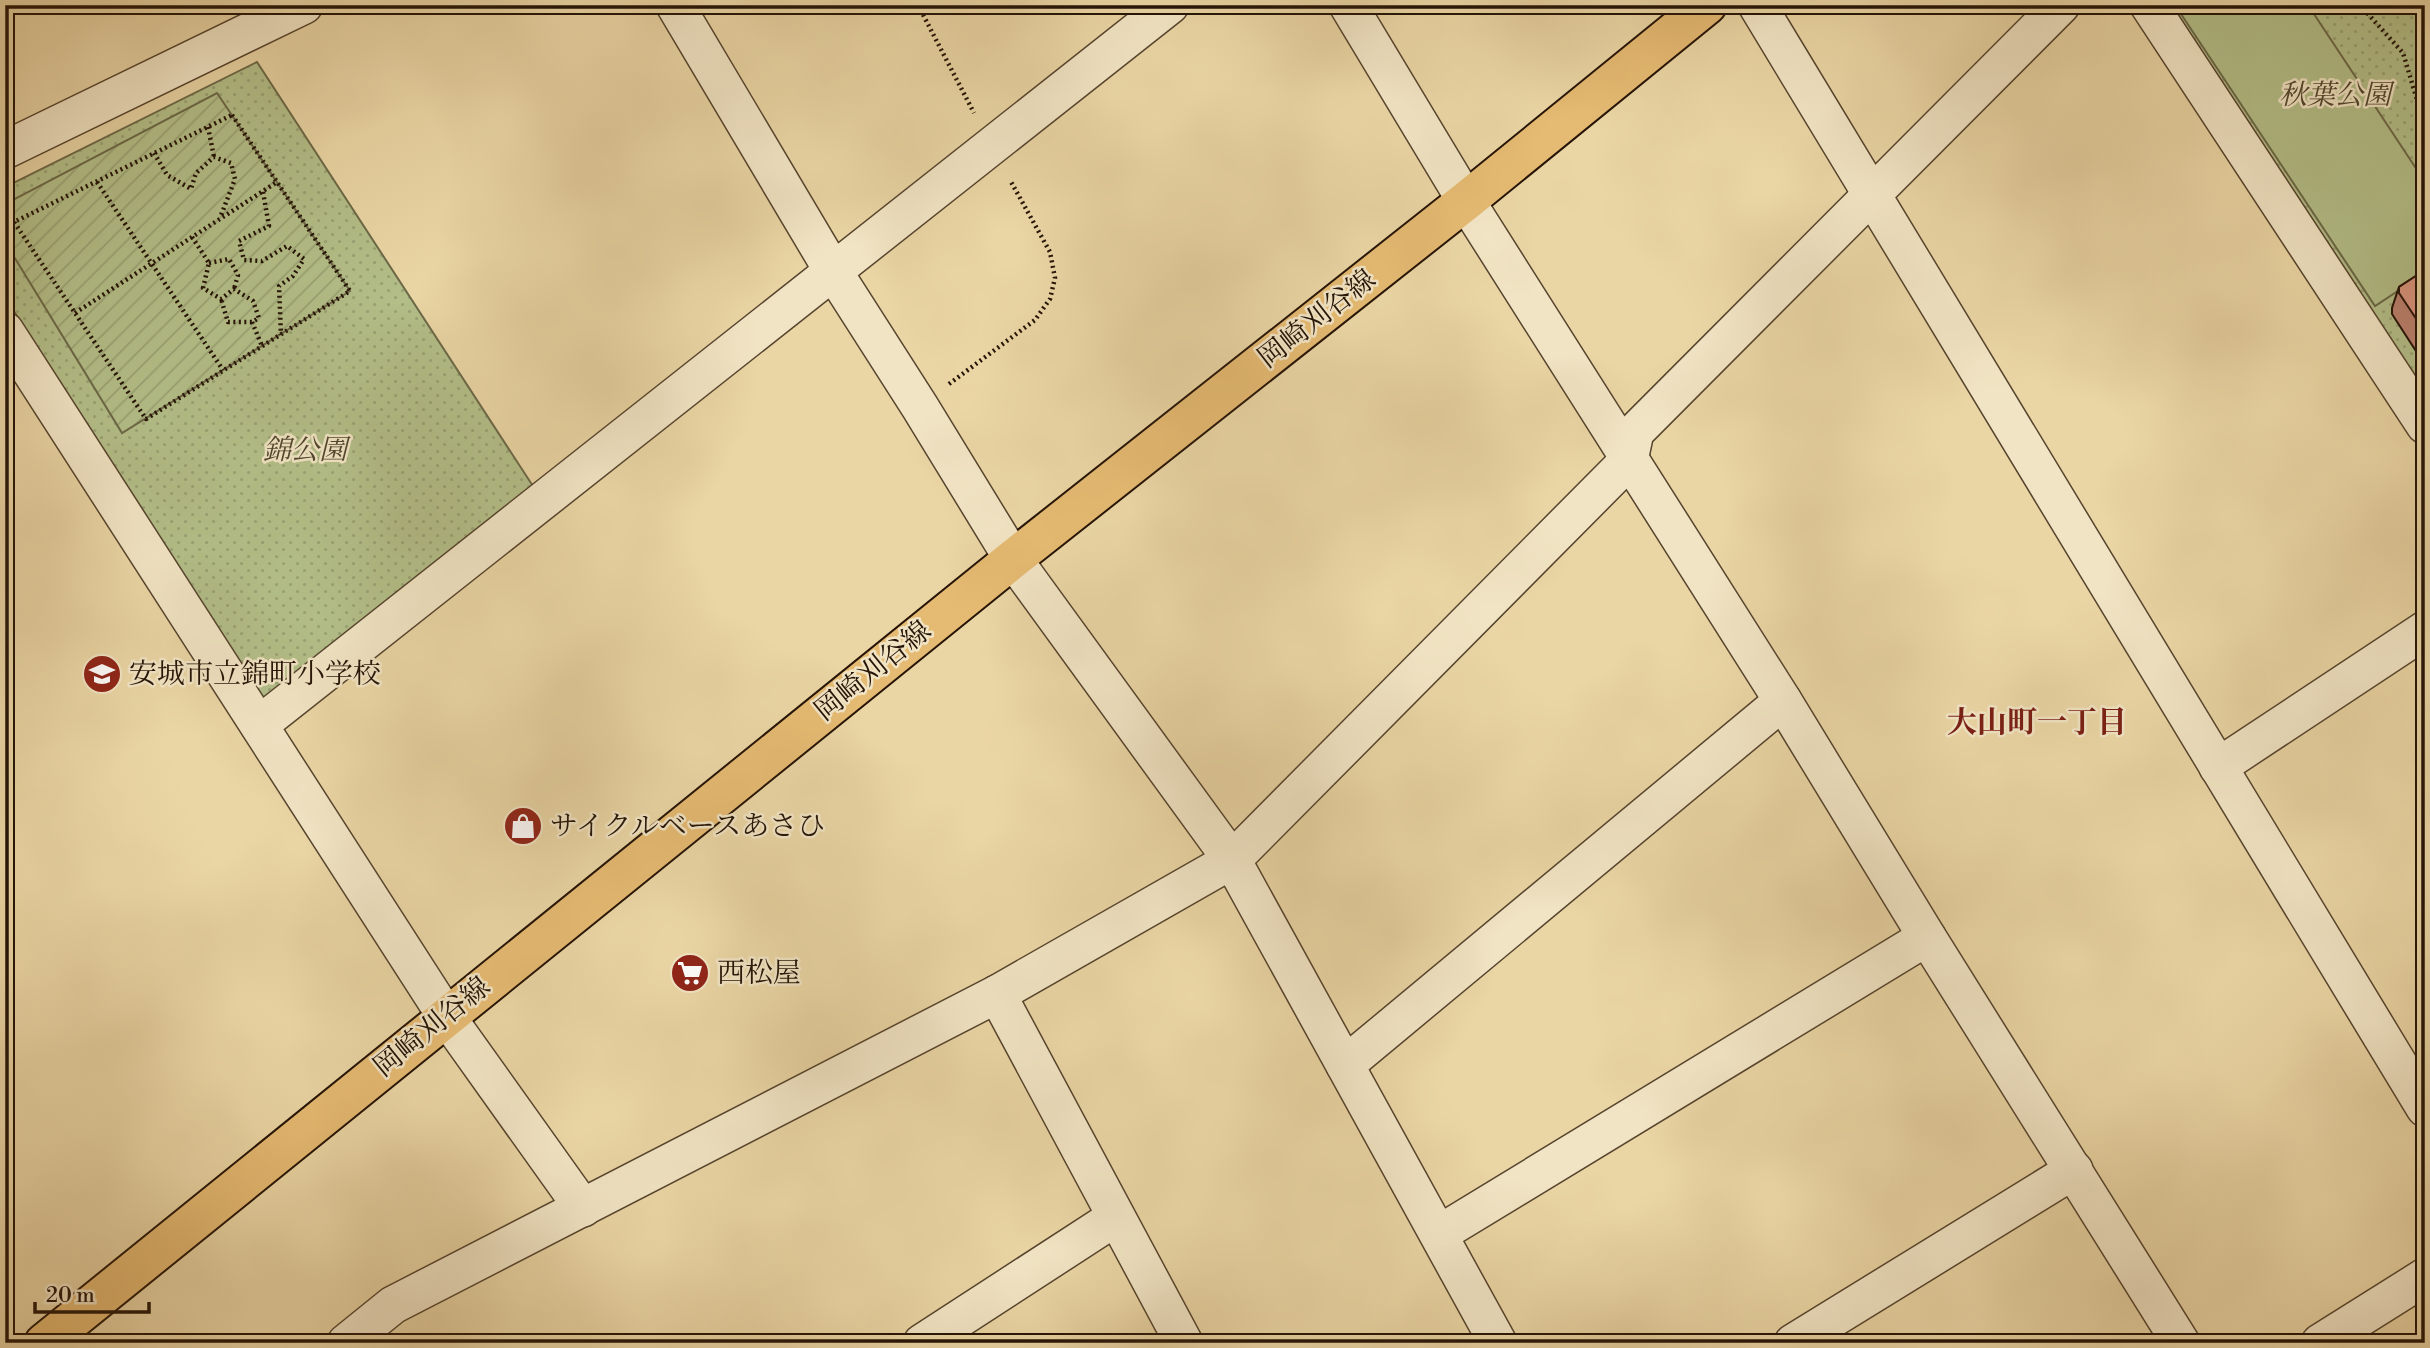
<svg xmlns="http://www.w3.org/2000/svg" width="2430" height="1348" viewBox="0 0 2430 1348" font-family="'Libre Bodoni','Noto Serif JP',serif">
	<defs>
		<pattern id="park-dots" width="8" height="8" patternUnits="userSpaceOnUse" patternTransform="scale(1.75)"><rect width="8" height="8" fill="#b3be88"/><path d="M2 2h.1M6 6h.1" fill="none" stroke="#9aa274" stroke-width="1.8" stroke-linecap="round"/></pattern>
		<pattern id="garden-furrows" width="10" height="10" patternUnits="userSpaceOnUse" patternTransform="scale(1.75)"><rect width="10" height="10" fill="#b3be88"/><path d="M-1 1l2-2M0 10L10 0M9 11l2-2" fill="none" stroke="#9aa274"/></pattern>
	</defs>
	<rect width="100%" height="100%" fill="#ead5a4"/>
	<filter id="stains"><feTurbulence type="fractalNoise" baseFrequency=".00286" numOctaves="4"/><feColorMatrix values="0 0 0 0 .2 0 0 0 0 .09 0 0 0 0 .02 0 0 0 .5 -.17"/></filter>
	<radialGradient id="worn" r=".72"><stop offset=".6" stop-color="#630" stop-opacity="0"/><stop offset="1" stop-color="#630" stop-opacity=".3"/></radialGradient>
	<g fill="url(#park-dots)" stroke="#6c6948" stroke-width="2">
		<polygon points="2169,5 2425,5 2425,395"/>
		<polygon points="257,62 542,500 261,701 5,297 5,187"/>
	</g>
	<polygon fill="url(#garden-furrows)" stroke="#6c6948" stroke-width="2" points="217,93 350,291 122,433 5,242 5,204"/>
	<polygon fill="#b3be88" stroke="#6c6948" stroke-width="2" points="2175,5 2308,5 2425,182 2425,273 2375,306"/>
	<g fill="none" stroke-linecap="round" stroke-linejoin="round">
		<defs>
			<g id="minor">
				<polyline points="675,5 833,271 920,407 1013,559 1232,860 1498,1343"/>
				<polyline points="1348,5 1466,201 1783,701 1927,937 2181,1343"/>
				<polyline points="1757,5 2425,1108"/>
				<polyline points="2149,5 2425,425"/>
				<polyline points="5,150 304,5"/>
				<polyline points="5,331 446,1016 583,1208"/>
				<polyline points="259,725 1170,5"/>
				<polyline points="2218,767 2425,630"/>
				<polyline points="997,994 1184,1343"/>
				<polyline points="1345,1065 1783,701"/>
				<polyline points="1439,1234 1927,937"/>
				<polyline points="346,1343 393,1305 997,994 1232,860 1629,460 1635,432 2061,5"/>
				<polyline points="922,1343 1116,1217"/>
				<polyline points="1793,1343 2074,1170"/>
				<polyline points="2320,1343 2425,1277"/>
			</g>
			<polyline id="major" points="44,1343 1013,559 1466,201 1707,5"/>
		</defs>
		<use href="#minor" stroke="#56442e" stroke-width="40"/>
		<use href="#major" stroke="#251407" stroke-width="42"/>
		<g stroke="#251407" stroke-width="4.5" stroke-dasharray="2 3.5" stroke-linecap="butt">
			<polyline points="918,5 974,113"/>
			<polyline points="2360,5 2403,53 2425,126"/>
			<polygon points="232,115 350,291 146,419 14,222"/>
			<polyline points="208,127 214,157"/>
			<polyline points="154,153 167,175 191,189 196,173 214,157 231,163 235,179 220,218"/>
			<polyline points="97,182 223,370"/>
			<polyline points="263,192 269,226 239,241 244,260 262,261 287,246 304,259 293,276 279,286 281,335"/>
			<polyline points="192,237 209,263 203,288 221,299 234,289 253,301 259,318 252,322 228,322 221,299"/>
			<polyline points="209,263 229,259 238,275 234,289"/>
			<polyline points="75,313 277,182"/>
			<polyline points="252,322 262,346"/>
			<polyline points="949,384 1035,320 1050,299 1055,278 1050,252 1010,180"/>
		</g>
		<use href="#minor" stroke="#f1e4c4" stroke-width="37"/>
		<use href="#major" stroke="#e5ba72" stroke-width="38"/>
	</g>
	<polygon fill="#bc816f" stroke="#251407" stroke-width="2" points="2425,270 2425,365 2392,314 2392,308 2399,287"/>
	<polygon fill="#db9681" stroke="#251407" stroke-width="2" points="2425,270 2425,332 2399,293 2399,287"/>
	<defs>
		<symbol id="school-disc" viewBox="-11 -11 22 22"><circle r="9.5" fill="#8f2418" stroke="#f1e4c4"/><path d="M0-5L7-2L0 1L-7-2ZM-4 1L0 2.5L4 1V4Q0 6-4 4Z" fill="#fff"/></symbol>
		<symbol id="shop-disc" viewBox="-11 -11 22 22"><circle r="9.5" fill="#8f2418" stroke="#f1e4c4"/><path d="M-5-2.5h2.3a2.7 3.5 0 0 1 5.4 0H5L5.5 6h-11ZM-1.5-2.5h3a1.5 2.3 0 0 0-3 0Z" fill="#fff"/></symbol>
		<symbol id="supermarket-disc" viewBox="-11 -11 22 22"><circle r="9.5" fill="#8f2418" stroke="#f1e4c4"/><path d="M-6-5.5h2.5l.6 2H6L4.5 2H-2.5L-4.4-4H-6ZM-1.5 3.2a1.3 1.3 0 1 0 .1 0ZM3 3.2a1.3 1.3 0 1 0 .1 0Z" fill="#fff"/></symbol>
	</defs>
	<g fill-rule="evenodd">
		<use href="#school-disc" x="80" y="652" width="44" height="44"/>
		<use href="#shop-disc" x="501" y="804" width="44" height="44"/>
		<use href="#supermarket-disc" x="668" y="951" width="44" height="44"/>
	</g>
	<g text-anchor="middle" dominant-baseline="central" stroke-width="5" stroke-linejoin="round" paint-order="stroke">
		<g font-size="28" font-style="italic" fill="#50472e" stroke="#f1e4c4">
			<text x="2335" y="95">秋葉公園</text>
			<text x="305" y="450">錦公園</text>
		</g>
		<g font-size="28" fill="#251407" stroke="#f1e4c4">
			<text transform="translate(1317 319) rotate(-38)">岡崎刈谷線</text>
			<text transform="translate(873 671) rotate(-39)">岡崎刈谷線</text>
			<text transform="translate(432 1027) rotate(-39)">岡崎刈谷線</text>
		</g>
		<g font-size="28" fill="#251407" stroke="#f1e4c4" text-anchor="start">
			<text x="129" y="674">安城市立錦町小学校</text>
			<text x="550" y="826">サイクルベースあさひ</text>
			<text x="717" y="973">西松屋</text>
		</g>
		<g font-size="30" font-weight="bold" fill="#7a1f14" stroke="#f1e4c4">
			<text x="2037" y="723">大山町一丁目</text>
		</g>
	</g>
	<rect width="2430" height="1348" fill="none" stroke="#ead5a4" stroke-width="28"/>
	<rect x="7" y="7" width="2416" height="1334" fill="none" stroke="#251407" stroke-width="3.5"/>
	<rect x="14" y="14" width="2402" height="1320" fill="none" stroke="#251407" stroke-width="2"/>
	<path d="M35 1302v10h114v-10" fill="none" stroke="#251407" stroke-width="3.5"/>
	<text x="46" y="1302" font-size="21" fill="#251407" stroke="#f1e4c4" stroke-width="5" paint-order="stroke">20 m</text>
	<rect width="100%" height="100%" filter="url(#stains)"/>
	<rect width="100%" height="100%" fill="url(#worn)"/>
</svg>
